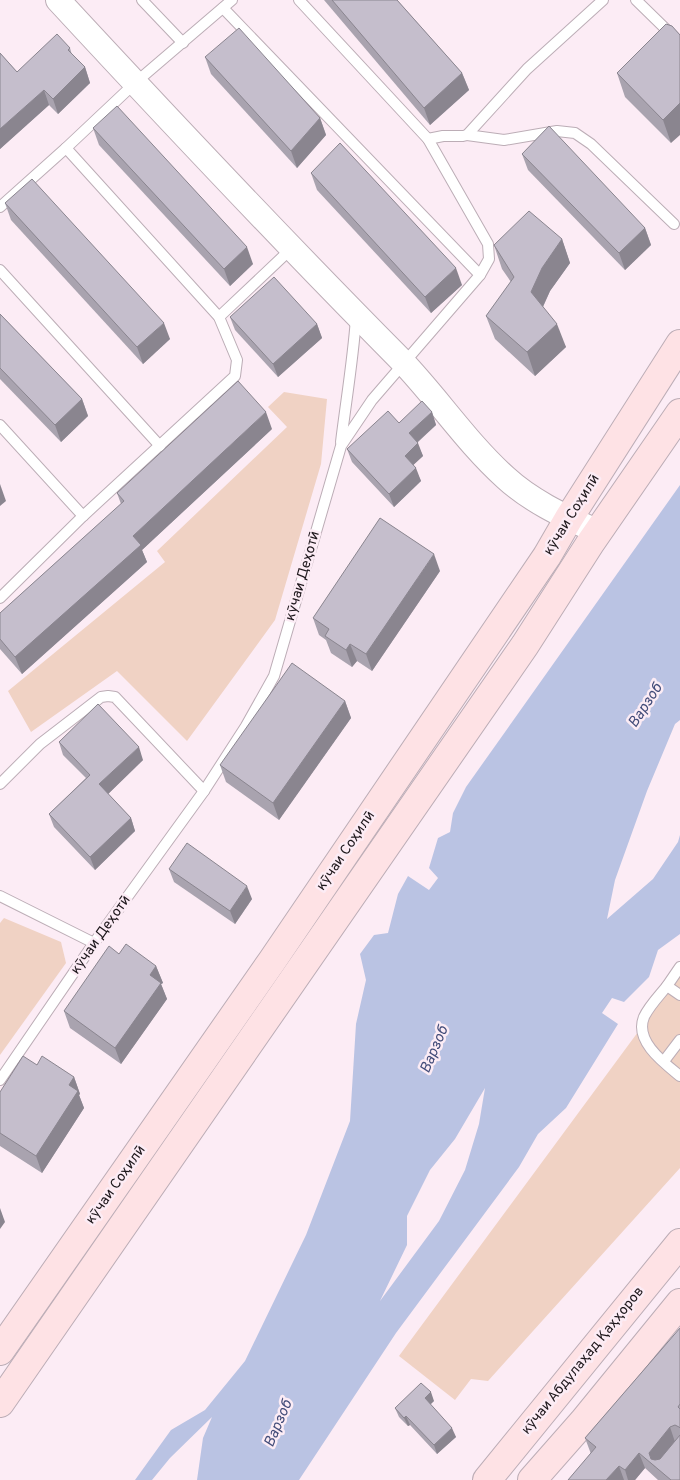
<svg xmlns="http://www.w3.org/2000/svg" width="680" height="1480" viewBox="0 0 680 1480" font-family="Overpass,sans-serif">
	<rect width="100%" height="100%" fill="#fcecf5"/>
	<g fill="#f0d2c4">
		<polygon points="284,392 327,399 321,464 275,620 187,741 117,671 31,732 8,691 165,562 157,551 287,427 268,407"/>
		<polygon points="4,918 61,942 66,963 0,1055 0,923"/>
		<polygon points="680,975 680,1168 488,1381 471,1379 455,1400 399,1356"/>
	</g>
	<path fill="#bac3e3" fill-rule="evenodd" d="M680,485V720L675,724L647,791L615,880L607,919L653,879L678,842L680,835V934L658,950L649,977L624,1002L612,998L602,1013L618,1024L566,1108L538,1134L519,1167L396,1333L299,1480H197L203,1438L212,1417L170,1458L152,1480H135L171,1430L205,1410L245,1361L306,1235L350,1121L356,1024L366,980L360,954L374,935L388,933L398,894L408,876L429,890L438,878L429,868L438,838L450,832L453,813L466,787ZM485,1088L479,1124L465,1170L439,1221L380,1301L407,1245V1216L430,1170L455,1139Z"/>
	<g fill="none" stroke-linecap="round" stroke-linejoin="round">
		<defs>
			<g id="service">
				<polyline points="142,0 183,43"/>
				<polyline points="636,0 680,43"/>
				<polyline points="223,8 480,275"/>
				<polyline points="467,135 504,140 557,131 575,133 591,144 674,224"/>
				<polyline points="428,139 443,136 463,136 467,135 527,69 603,0"/>
				<polyline points="0,207 66,148"/>
				<polyline points="0,270 160,446"/>
				<polyline points="219,317 292,248"/>
				<polyline points="0,425 83,516"/>
				<path d="M341,442C346,401 353,360 356,318"/>
				<polyline points="0,598 83,516 235,376 237,360 219,317 66,148 135,83 232,0"/>
				<polyline points="0,784 40,744 101,697 108,696 115,697 204,791"/>
				<polyline points="0,896 94,943"/>
				<polyline points="667,986 680,967"/>
				<path d="M680,995L667,986C659,996 649,1006 644,1017C634,1041 664,1063 680,1076"/>
				<polyline points="664,1061 680,1040"/>
				<polyline points="0,1080 94,943 204,791 246,726 274,676 341,446 372,400 480,275 489,259 488,244 428,139 299,0"/>
			</g>
			<path id="tertiary" d="M58,0C170,121 283,241 399,358C436,396 466,442 506,478C532,502 566,517 598,532"/>
			<g id="secondary">
				<polyline points="0,1351 272,961 547,556 569,518 680,344"/>
				<polyline points="0,1403 525,645 591,542 680,413"/>
				<polyline points="487,1480 680,1243"/>
				<polyline points="532,1480 583,1422 680,1303"/>
			</g>
		</defs>
		<use href="#service" stroke="#bcadb6" stroke-width="12"/>
		<use href="#tertiary" stroke="#bcadb6" stroke-width="26"/>
		<use href="#secondary" stroke="#bcadb6" stroke-width="30"/>
		<use href="#service" stroke="#fff" stroke-width="10"/>
		<use href="#tertiary" stroke="#fff" stroke-width="24"/>
		<use href="#secondary" stroke="#fee2e5" stroke-width="28"/>
	</g>
	<g fill="#a9a3af">
		<polygon points="324,0 397,0 462,73 469,90 430,125"/>
		<polygon points="672,26 671,143 625,97 617,73"/>
		<polygon points="70,48 72,55 85,67 90,83 58,114 49,105 0,149 0,53 17,72"/>
		<polygon points="205,57 320,118 326,135 297,168 211,74"/>
		<polygon points="93,128 253,264 230,286 99,145"/>
		<polygon points="522,154 645,228 651,245 625,270 528,170"/>
		<polygon points="311,173 462,285 431,313 317,190"/>
		<polygon points="5,203 170,339 143,364 11,220"/>
		<polygon points="562,239 570,263 550,291 543,307 566,347 535,376 495,339 486,316 511,282 502,269 494,245"/>
		<polygon points="0,314 82,399 88,416 61,442 0,379"/>
		<polygon points="230,317 317,324 322,338 278,377 235,330"/>
		<polygon points="432,412 436,425 417,443 423,456 413,465 421,481 394,507 352,462 347,449 399,423"/>
		<polygon points="272,429 142,550 147,562 22,674 0,649 0,613 121,504 117,493"/>
		<polygon points="440,571 372,671 357,661 352,667 331,653 326,640 319,635 313,618"/>
		<polygon points="345,701 351,718 279,820 226,782 220,765"/>
		<polygon points="59,742 143,760 108,794 131,818 135,831 95,870 54,827 49,814 86,778 63,755"/>
		<polygon points="169,869 252,899 235,924 174,882"/>
		<polygon points="119,954 156,966 163,983 161,984 167,999 121,1064 70,1028 64,1011"/>
		<polygon points="37,1065 74,1077 80,1094 79,1095 84,1108 42,1173 0,1146 0,1092"/>
		<polygon points="680,1328 680,1480 658,1480 645,1468 635,1480 568,1480 591,1454 585,1438"/>
		<polygon points="434,1401 430,1404 456,1437 437,1454 410,1425 408,1426 399,1417 395,1408"/>
	</g>
	<g fill="#8a858f">
		<polygon points="85,67 90,83 58,114 53,99"/>
		<polygon points="462,73 469,90 430,125 424,108"/>
		<polygon points="44,90 49,105 0,149 0,129"/>
		<polygon points="680,103 680,135 671,143 663,120"/>
		<polygon points="320,118 326,135 297,168 291,151"/>
		<polygon points="645,228 651,245 625,270 619,253"/>
		<polygon points="562,239 570,263 550,291 539,315 531,292 542,268"/>
		<polygon points="247,247 253,264 230,286 224,269"/>
		<polygon points="456,268 462,285 431,313 425,297"/>
		<polygon points="164,323 170,339 143,364 137,347"/>
		<polygon points="317,324 322,338 278,377 273,364"/>
		<polygon points="557,324 566,347 535,376 527,352"/>
		<polygon points="82,399 88,416 61,442 55,425"/>
		<polygon points="266,412 272,429 142,550 147,562 22,674 15,657 133,536"/>
		<polygon points="432,412 436,425 413,446 409,433"/>
		<polygon points="418,443 423,456 409,469 405,456"/>
		<polygon points="416,468 421,481 394,507 389,494"/>
		<polygon points="0,484 6,501 0,506"/>
		<polygon points="434,554 440,571 372,671 366,654"/>
		<polygon points="350,644 357,661 352,667 346,650"/>
		<polygon points="345,701 351,718 279,820 273,803"/>
		<polygon points="139,747 143,760 104,798 99,784"/>
		<polygon points="131,818 135,831 95,870 90,857"/>
		<polygon points="247,886 252,899 235,924 230,911"/>
		<polygon points="156,966 163,983 161,984 167,999 121,1064 115,1048 150,975"/>
		<polygon points="74,1077 80,1094 79,1095 84,1108 42,1173 36,1156 69,1085"/>
		<polygon points="0,1208 5,1222 0,1229"/>
		<polygon points="431,1392 434,1401 428,1407 425,1398"/>
		<polygon points="406,1416 410,1425 408,1426 404,1418"/>
		<polygon points="670,1427 675,1442 655,1467 653,1465 649,1453"/>
		<polygon points="452,1428 456,1437 437,1454 434,1445"/>
		<polygon points="639,1453 645,1468 635,1480 628,1480 625,1470"/>
		<polygon points="619,1466 624,1480 606,1480"/>
	</g>
	<g fill="#c5becc" stroke="#8a858f">
		<polygon points="332,0 397,0 462,73 424,108"/>
		<polygon points="666,24 672,26 680,35 680,103 663,120 617,73"/>
		<polygon points="239,28 320,118 291,151 205,57"/>
		<polygon points="57,34 70,48 68,50 85,67 53,99 44,90 0,129 0,53 17,72"/>
		<polygon points="117,106 247,247 224,269 93,128"/>
		<polygon points="549,126 645,228 619,253 522,154"/>
		<polygon points="340,143 456,268 425,297 311,173"/>
		<polygon points="32,179 164,323 137,347 5,203"/>
		<polygon points="529,211 562,239 542,268 531,292 557,324 527,352 486,316 514,277 494,245"/>
		<polygon points="274,277 317,324 273,364 230,317"/>
		<polygon points="0,314 82,399 55,425 0,368"/>
		<polygon points="238,381 266,412 133,536 141,545 15,657 0,639 0,613 124,501 117,493"/>
		<polygon points="422,401 432,412 409,433 418,443 405,456 416,468 389,494 347,449 388,411 399,423"/>
		<polygon points="380,518 434,554 366,654 350,644 346,650 325,636 329,629 313,618"/>
		<polygon points="292,663 345,701 273,803 220,765"/>
		<polygon points="98,704 139,747 99,784 131,818 90,857 49,814 90,775 59,742"/>
		<polygon points="187,843 247,886 230,911 169,869"/>
		<polygon points="126,944 156,966 150,975 161,983 115,1048 64,1011 109,946 119,954"/>
		<polygon points="23,1056 37,1065 42,1056 74,1077 69,1085 78,1091 36,1156 0,1133 0,1092"/>
		<polygon points="680,1328 680,1404 678,1407 680,1409 680,1428 679,1427 675,1425 670,1427 649,1453 651,1459 655,1460 660,1459 680,1435 680,1480 671,1480 639,1453 625,1470 619,1466 606,1480 568,1480 596,1447 585,1438"/>
		<polygon points="421,1383 431,1392 425,1398 452,1428 434,1445 406,1416 404,1418 395,1408"/>
	</g>
	<g text-anchor="middle" dominant-baseline="central" stroke-width="5" stroke-linejoin="round" paint-order="stroke">
		<g font-size="14" fill="#1d171b" stroke="#fcecf5">
			<text transform="translate(572 515) rotate(-58)">кӯчаи Соҳилӣ</text>
			<text transform="translate(303 576) rotate(-74)">кӯчаи Деҳотӣ</text>
			<text transform="translate(346 851) rotate(-56)">кӯчаи Соҳилӣ</text>
			<text transform="translate(101 935) rotate(-55)">кӯчаи Деҳотӣ</text>
			<text transform="translate(116 1185) rotate(-55)">кӯчаи Соҳилӣ</text>
			<text transform="translate(583 1361) rotate(-51)">кӯчаи Абдулаҳад Қаҳҳоров</text>
		</g>
		<g font-size="15" font-style="italic" fill="#424c79" stroke="#fcecf5">
			<text transform="translate(646 706) rotate(-57)">Варзоб</text>
			<text transform="translate(435 1050) rotate(-67)">Варзоб</text>
			<text transform="translate(279 1424) rotate(-67)">Варзоб</text>
		</g>
	</g>
</svg>
